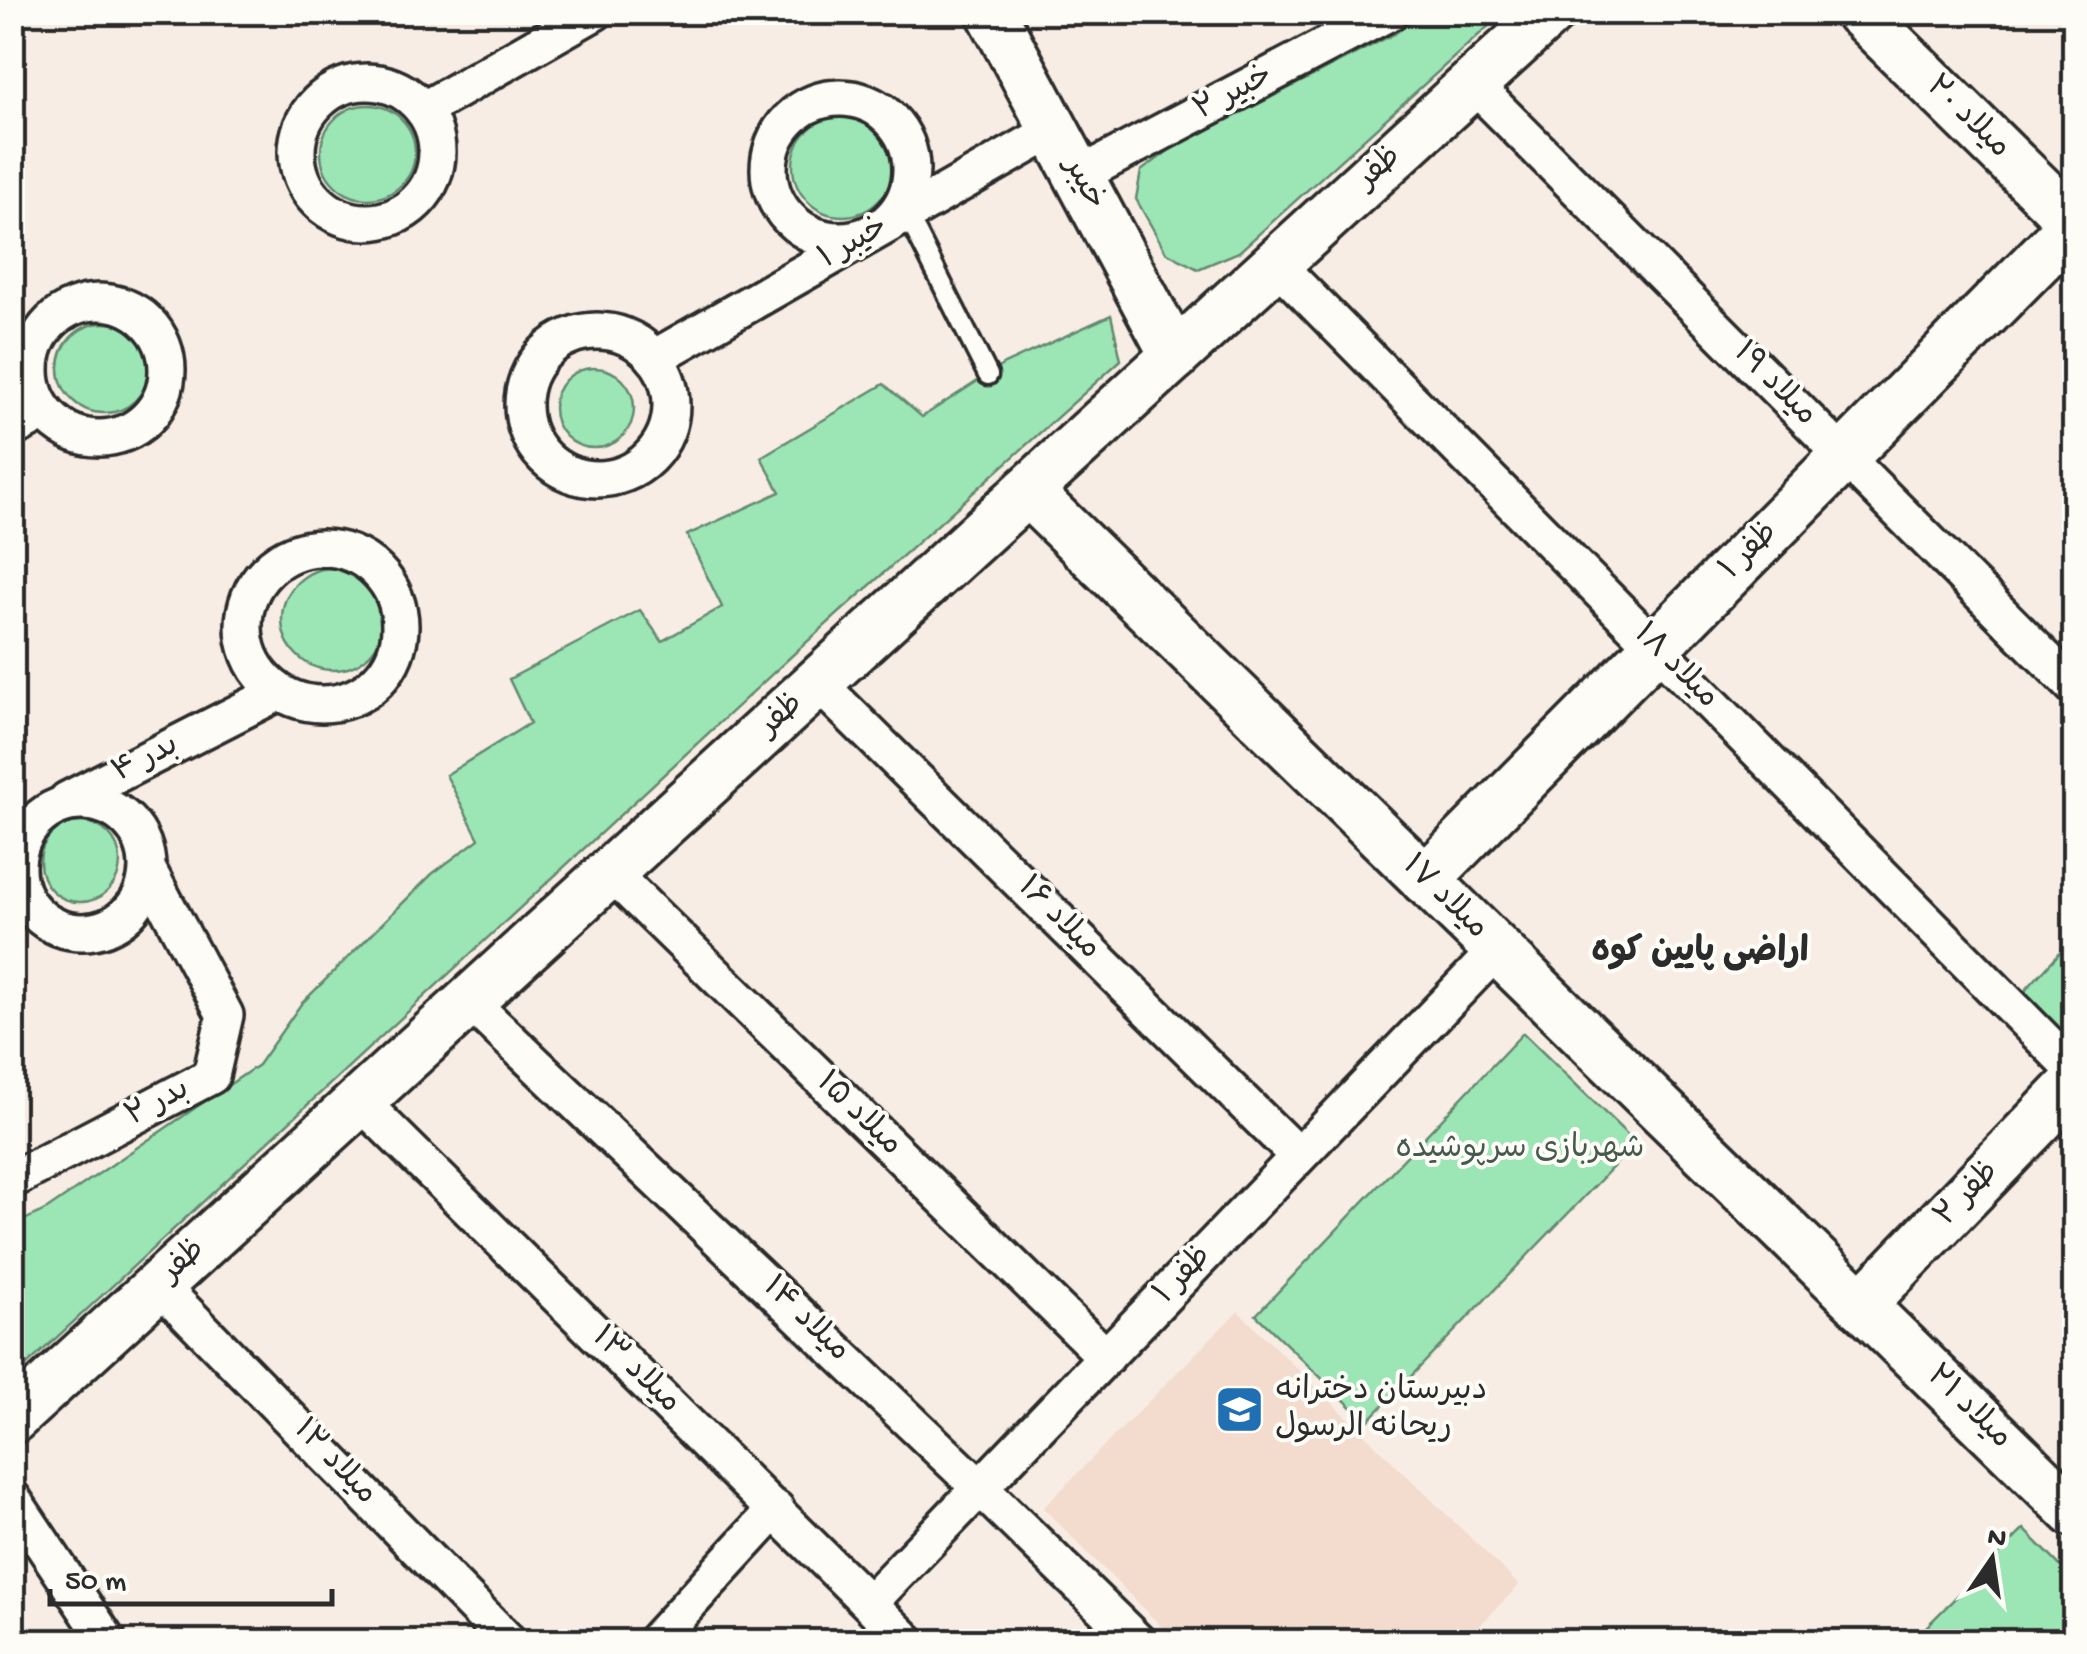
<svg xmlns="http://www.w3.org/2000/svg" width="2087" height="1654" viewBox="0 0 2087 1654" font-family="'Gochi Hand','Playpen Sans Arabic',sans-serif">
	<rect width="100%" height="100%" fill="#f8ede4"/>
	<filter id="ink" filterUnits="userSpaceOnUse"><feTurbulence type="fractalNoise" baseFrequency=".01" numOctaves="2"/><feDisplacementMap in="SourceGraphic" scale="20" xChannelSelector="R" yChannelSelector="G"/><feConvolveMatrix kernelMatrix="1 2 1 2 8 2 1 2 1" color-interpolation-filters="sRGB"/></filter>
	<g filter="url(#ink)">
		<polygon fill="#f3dbcd" points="1238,1311 1519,1585 1465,1641 1176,1641 1043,1508"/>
		<g fill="#9ce6b5" stroke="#648870" stroke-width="2.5">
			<polygon points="1426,12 1503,13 1239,252 1198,269 1166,252 1136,199 1141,171 1171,149 1394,34"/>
			<circle cx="368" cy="152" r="47"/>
			<circle cx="843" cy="166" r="50"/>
			<polygon points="1111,315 1121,360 798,650 12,1379 12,1226 47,1209 258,1065 301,1004 432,874 479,839 446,775 530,723 509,679 640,610 662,641 722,607 687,535 780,492 761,457 884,384 922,417 1004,364"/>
			<circle cx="104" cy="368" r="45"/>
			<circle cx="594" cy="408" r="40"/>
			<circle cx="333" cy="619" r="51"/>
			<circle cx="80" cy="862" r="40"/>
			<polygon points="2074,937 2074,1023 2065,1033 2022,994"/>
			<polygon points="1523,1033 1636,1143 1367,1422 1256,1315"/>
			<polygon points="2024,1529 2074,1580 2074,1641 1912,1641"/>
		</g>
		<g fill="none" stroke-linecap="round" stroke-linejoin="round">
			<defs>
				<polyline id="lane" points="907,214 988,375"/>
				<g id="street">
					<circle cx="367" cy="152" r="70"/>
					<polyline points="1473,84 2074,687"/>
					<circle cx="840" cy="169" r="71"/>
					<polyline points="423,110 595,12"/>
					<polyline points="1078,176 1390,12"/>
					<polyline points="1276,264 2074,1070"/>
					<circle cx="99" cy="370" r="68"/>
					<circle cx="597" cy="405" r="74"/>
					<polyline points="654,358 1054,130"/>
					<polyline points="12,429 44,412"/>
					<circle cx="322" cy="626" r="78"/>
					<polyline points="818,683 1298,1156"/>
					<polyline points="67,800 279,692"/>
					<circle cx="82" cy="867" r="65"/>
					<polyline points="610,872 1106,1357"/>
					<polyline points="469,1001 980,1488 1138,1642"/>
					<polyline points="360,1101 908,1642"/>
					<polyline points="12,1180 211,1076 225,1015 149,872"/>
					<polyline points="159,1285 509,1642"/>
					<polyline points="12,1498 108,1642"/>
					<polyline points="870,1602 1497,950"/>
					<polyline points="654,1642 776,1509"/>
				</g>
				<g id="secondary">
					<polyline points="991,12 1175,356"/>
					<polyline points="1859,12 2074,223"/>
					<polyline points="1027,491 2074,1512"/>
					<polyline points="1425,880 2074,224"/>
					<polyline points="1861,1305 2074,1084"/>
					<polyline points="12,1419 1551,12"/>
				</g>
			</defs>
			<use href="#lane" stroke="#2b2b2b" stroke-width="25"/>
			<use href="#street" stroke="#2b2b2b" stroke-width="42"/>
			<use href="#secondary" stroke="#2b2b2b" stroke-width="55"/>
			<use href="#lane" stroke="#fdfcf7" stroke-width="18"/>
			<use href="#street" stroke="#fdfcf7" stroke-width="35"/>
			<use href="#secondary" stroke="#fdfcf7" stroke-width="48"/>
		</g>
	</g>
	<defs>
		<symbol id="school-square" viewBox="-11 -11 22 22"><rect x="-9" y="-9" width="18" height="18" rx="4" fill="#1f6fb2" stroke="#fdfcf7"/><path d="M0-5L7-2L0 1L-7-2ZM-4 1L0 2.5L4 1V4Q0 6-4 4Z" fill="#fff"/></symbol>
	</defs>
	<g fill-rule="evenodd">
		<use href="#school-square" x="1212" y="1382" width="55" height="55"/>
	</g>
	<g text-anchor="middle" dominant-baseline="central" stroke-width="8" stroke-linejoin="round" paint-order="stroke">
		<g font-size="32" fill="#2b2b2b" stroke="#fdfcf7">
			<text transform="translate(1234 94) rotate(-28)">خبیر ۲</text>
			<text transform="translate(1967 118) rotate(44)">میلاد ۲۰</text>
			<text transform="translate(1380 169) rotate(-42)">ظفر</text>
			<text transform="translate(1083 184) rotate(62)">خیبر</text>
			<text transform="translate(854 244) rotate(-30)">خیبر ۱</text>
			<text transform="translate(1774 385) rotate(45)">میلاد ۱۹</text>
			<text transform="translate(1750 552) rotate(-45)">ظفر ۱</text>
			<text transform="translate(1675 667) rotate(45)">میلاد ۱۸</text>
			<text transform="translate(782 716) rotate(-42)">ظفر</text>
			<text transform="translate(146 760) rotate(-27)">بدر ۴</text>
			<text transform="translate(1444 898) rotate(44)">میلاد ۱۷</text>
			<text transform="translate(1058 919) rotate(45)">میلاد ۱۶</text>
			<text transform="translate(158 1104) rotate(-28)">بدر ۲</text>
			<text transform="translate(858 1115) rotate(44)">میلاد ۱۵</text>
			<text transform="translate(1968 1195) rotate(-46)">ظفر ۲</text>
			<text transform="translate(184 1262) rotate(-42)">ظفر</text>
			<text transform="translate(1184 1276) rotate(-46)">ظفر ۱</text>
			<text transform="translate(805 1320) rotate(44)">میلاد ۱۴</text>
			<text transform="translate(635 1371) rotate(44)">میلاد ۱۳</text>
			<text transform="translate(1968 1408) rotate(44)">میلاد ۲۱</text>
			<text transform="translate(334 1463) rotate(46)">میلاد ۱۲</text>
		</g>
		<g font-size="32" fill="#475a4e" stroke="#fdfcf7">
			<text x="1520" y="1150">شهربازی سرپوشیده</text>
		</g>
		<g font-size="32" fill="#2b2b2b" stroke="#fdfcf7" text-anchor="start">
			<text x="1275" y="1392">دبیرستان دخترانه<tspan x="1275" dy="37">ریحانه الرسول</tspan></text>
		</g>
		<g font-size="35" font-weight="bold" fill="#2b2b2b" stroke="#fdfcf7">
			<text x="1700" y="953">اراضی پایین کوه</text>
		</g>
	</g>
	<rect width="2087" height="1654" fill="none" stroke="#fdfcf7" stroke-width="50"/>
	<rect x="25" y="25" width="2037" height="1604" fill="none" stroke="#2b2b2b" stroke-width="4" filter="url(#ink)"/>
	<g transform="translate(1992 1559) rotate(13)" stroke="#fdfcf7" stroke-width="8" paint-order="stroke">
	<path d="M0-8L18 38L0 25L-18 38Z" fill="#2b2b2b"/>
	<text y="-15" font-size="28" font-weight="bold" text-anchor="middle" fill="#2b2b2b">N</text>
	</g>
	<path d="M50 1589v15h282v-15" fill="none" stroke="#2b2b2b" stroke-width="5"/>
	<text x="65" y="1589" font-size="30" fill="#2b2b2b" stroke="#fdfcf7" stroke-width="8" paint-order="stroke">50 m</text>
</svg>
